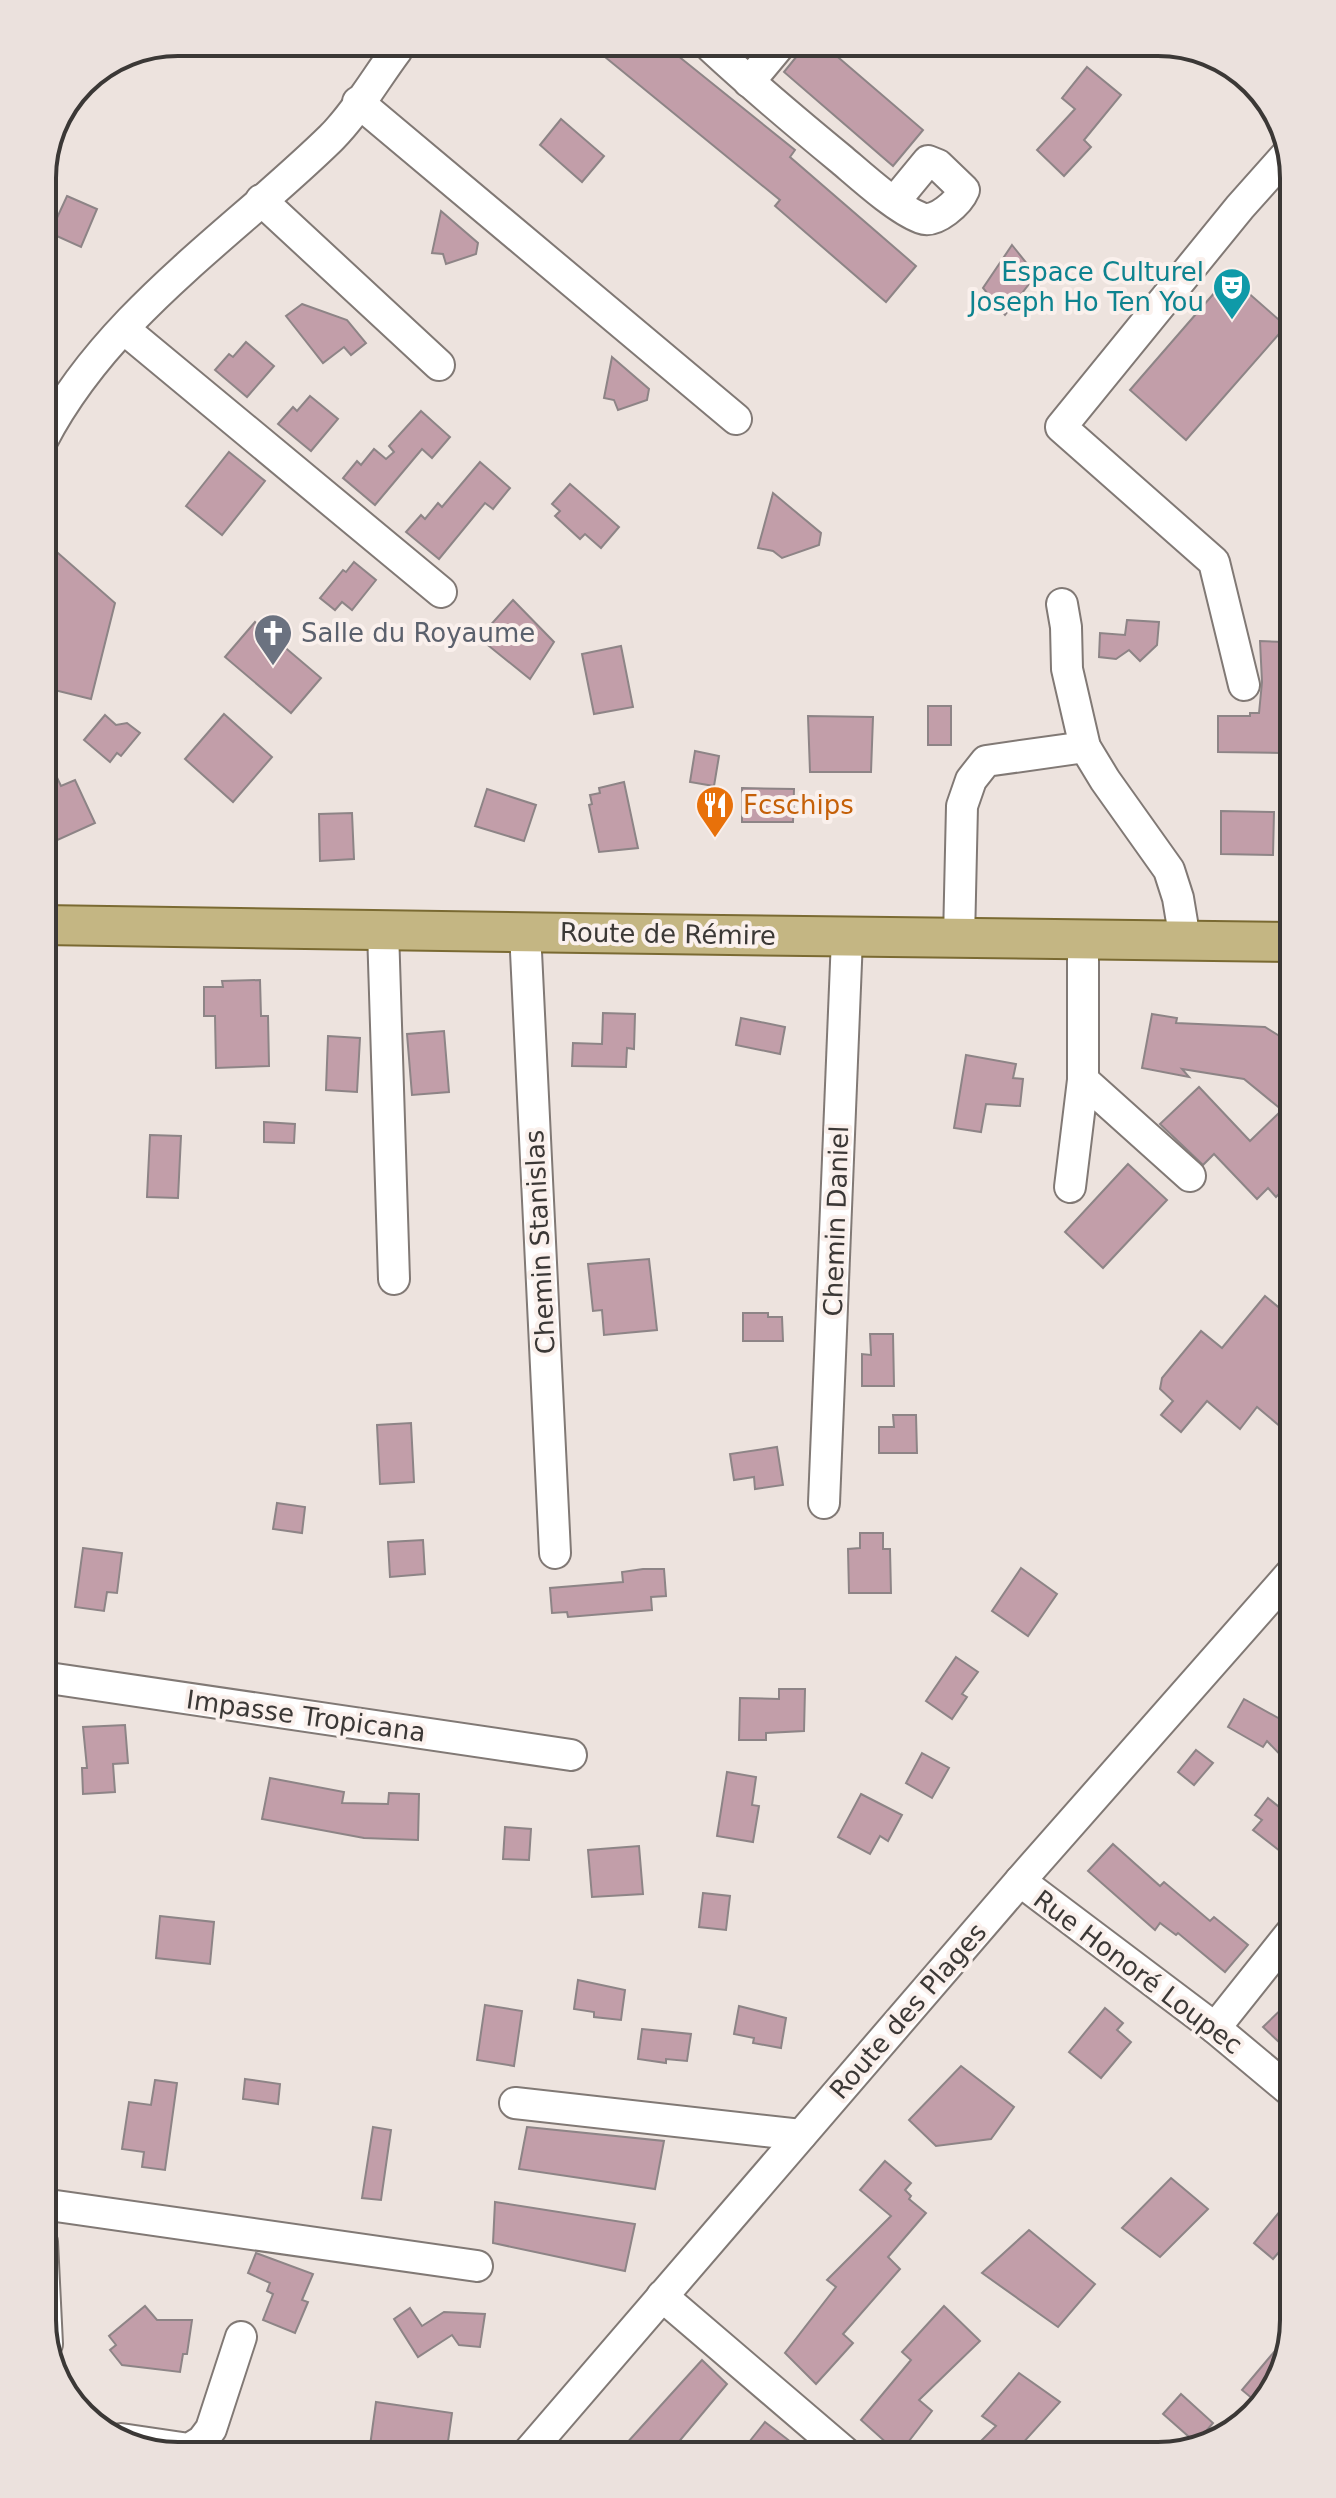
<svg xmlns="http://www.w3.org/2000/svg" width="1336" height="2498" viewBox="0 0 1336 2498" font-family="'DejaVu Sans',sans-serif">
	<rect width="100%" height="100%" fill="#ede3de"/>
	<g fill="#c29ea9" stroke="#8d8486" stroke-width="2">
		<polygon points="805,46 825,46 923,130 893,166 784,72"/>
		<polygon points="667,47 795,150 790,157 916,266 886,302 775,206 780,200 594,48"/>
		<polygon points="1087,67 1121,95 1084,140 1091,147 1064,176 1037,150 1075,109 1062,98"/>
		<polygon points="561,119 604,156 582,182 540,145"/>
		<polygon points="67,196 97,209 81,247 50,233"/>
		<polygon points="441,211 478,243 476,254 446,264 443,254 432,253"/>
		<polygon points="1012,245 1036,275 1005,315 983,288"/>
		<polygon points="1229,276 1286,326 1186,440 1130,390"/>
		<polygon points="302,304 347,320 366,343 351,355 344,347 323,363 286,316"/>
		<polygon points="246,342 274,366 247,397 215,370 229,354 233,357"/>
		<polygon points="612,357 649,389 647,400 618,410 614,400 604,398"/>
		<polygon points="310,396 338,419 311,451 278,424 293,407 297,411"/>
		<polygon points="421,411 450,437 432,458 422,449 375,505 343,478 357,461 361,465 374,449 386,459 394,452 389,446"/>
		<polygon points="229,452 265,481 222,535 186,506"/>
		<polygon points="480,462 510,488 493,509 485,503 439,559 406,532 421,515 425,519 438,503 442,507"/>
		<polygon points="570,484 619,527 601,548 585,534 580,539 555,516 560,511 552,504"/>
		<polygon points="773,493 821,533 819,545 782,558 773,551 758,548"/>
		<polygon points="42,539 115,603 91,699 42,687"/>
		<polygon points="354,562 376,580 352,610 342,602 335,610 320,598 343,570 346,572"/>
		<polygon points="513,600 554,642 530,679 479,638"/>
		<polygon points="1127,620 1159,622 1157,645 1140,661 1129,650 1116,659 1099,657 1100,633 1125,635"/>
		<polygon points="255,622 321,678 291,713 225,657"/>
		<polygon points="1260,641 1284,642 1282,753 1218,752 1218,716 1250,716 1250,713 1259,713 1262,682"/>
		<polygon points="621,646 633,707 594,714 582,654"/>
		<rect x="928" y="706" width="23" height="39"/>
		<polygon points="224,714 272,757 233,802 185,759"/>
		<polygon points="105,715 116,725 127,723 140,733 121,756 117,753 110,762 84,740"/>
		<polygon points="808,716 873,717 871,772 810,772"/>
		<polygon points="42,746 61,786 75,780 95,823 42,847"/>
		<polygon points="695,751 719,756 714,786 690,782"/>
		<polygon points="624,782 638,848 599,852 589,805 592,804 590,795 600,793 599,788"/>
		<polygon points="742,788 794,789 793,822 742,822"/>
		<polygon points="487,789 536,805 524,841 475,826"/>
		<polygon points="1221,811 1274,812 1273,855 1221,854"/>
		<polygon points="352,813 354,859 320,861 319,814"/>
		<polygon points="260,980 261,1016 268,1016 269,1066 216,1068 215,1016 204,1016 204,987 223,987 222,981"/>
		<polygon points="603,1013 635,1014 634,1049 627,1048 626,1067 572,1066 573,1043 602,1044"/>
		<polygon points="1152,1014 1177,1018 1176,1023 1265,1027 1294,1045 1294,1179 1276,1197 1268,1188 1257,1199 1214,1154 1203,1165 1160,1124 1199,1087 1250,1141 1282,1110 1244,1079 1182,1069 1189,1077 1142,1068"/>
		<polygon points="741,1018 785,1027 780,1054 736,1045"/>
		<polygon points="444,1031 449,1092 412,1095 407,1034"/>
		<polygon points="328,1036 360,1038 357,1092 326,1090"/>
		<polygon points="966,1055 1016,1064 1013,1078 1023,1079 1020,1106 986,1104 981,1132 954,1128"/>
		<polygon points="264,1122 295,1124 294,1143 264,1142"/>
		<polygon points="150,1135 181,1136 178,1198 147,1197"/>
		<polygon points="1128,1164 1167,1200 1103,1268 1065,1232"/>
		<polygon points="649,1259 657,1330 604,1335 602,1310 593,1311 588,1264"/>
		<polygon points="1265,1296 1294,1320 1294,1387 1283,1401 1294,1410 1294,1438 1257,1407 1240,1429 1207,1401 1181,1432 1161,1415 1173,1401 1160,1389 1162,1378 1201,1331 1222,1348"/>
		<polygon points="743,1313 768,1313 768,1317 782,1317 783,1341 743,1341"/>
		<polygon points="870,1334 893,1334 894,1386 862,1386 862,1354 871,1355"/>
		<polygon points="893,1415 916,1415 917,1453 879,1453 879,1427 894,1427"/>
		<polygon points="411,1423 414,1482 380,1484 377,1425"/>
		<polygon points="777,1447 783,1485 755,1489 754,1477 734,1480 730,1454"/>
		<polygon points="277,1503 305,1507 302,1533 273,1529"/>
		<polygon points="860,1533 883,1533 883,1549 890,1549 891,1593 849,1593 848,1549 860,1548"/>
		<polygon points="423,1540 425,1574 390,1577 388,1542"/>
		<polygon points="83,1548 122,1553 117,1593 107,1592 104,1611 75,1607"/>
		<polygon points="1021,1568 1057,1594 1028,1636 992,1611"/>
		<polygon points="643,1569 664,1569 666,1596 651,1597 652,1610 568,1617 567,1612 552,1613 550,1588 623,1582 622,1572"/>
		<polygon points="956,1657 978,1672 962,1694 967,1697 952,1719 926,1701"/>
		<polygon points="779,1689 805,1689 804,1731 766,1733 766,1740 739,1740 740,1698 779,1699"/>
		<polygon points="1244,1699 1280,1719 1294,1732 1294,1769 1267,1741 1263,1747 1228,1727"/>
		<polygon points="125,1725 128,1763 113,1764 115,1792 83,1794 82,1768 87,1768 83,1727"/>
		<polygon points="1196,1750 1213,1763 1194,1785 1178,1772"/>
		<polygon points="922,1753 949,1768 932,1798 906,1783"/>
		<polygon points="727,1772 756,1777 752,1805 759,1806 753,1842 717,1836"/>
		<polygon points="270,1778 344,1792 342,1803 388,1804 389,1793 419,1794 418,1840 364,1838 262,1819"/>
		<polygon points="861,1794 902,1815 888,1841 880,1836 870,1854 838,1837"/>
		<polygon points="1268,1798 1294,1819 1294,1862 1253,1830 1262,1820 1255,1815"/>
		<polygon points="505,1827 531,1829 529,1860 503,1859"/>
		<polygon points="1113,1844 1160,1886 1164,1882 1210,1921 1214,1917 1248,1945 1225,1972 1178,1933 1176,1935 1160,1923 1155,1930 1088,1871"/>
		<polygon points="639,1846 643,1894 592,1897 588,1850"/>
		<polygon points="703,1893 730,1896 726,1930 699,1927"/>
		<polygon points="160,1916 214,1922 210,1964 156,1958"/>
		<polygon points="578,1980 625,1990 621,2020 594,2017 594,2012 574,2009"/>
		<polygon points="1294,1997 1294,2029 1280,2043 1263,2027"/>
		<polygon points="485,2005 522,2011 514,2066 477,2060"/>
		<polygon points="739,2006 786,2018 781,2048 753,2043 754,2038 734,2034"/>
		<polygon points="1105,2008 1123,2023 1117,2030 1131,2042 1101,2078 1069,2052"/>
		<polygon points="642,2029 691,2034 687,2061 666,2059 666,2063 638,2059"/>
		<polygon points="961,2066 1014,2107 991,2139 936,2146 909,2120"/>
		<polygon points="245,2079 280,2084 278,2104 243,2099"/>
		<polygon points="155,2080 177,2083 165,2170 142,2167 144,2152 122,2149 129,2102 151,2105"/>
		<polygon points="373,2127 391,2130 381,2200 362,2198"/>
		<polygon points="527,2127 664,2141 655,2189 519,2169"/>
		<polygon points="885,2161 911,2183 905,2190 911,2196 909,2199 926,2213 888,2257 900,2269 843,2334 853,2343 816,2384 785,2353 836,2287 827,2280 891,2216 860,2190"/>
		<polygon points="1171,2178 1208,2209 1160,2257 1122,2228"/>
		<polygon points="1294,2194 1294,2265 1279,2252 1273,2259 1254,2243"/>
		<polygon points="495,2202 635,2224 625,2271 493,2243"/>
		<polygon points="1029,2230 1095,2284 1058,2327 982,2273"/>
		<polygon points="256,2253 313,2274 302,2300 308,2302 295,2333 263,2320 273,2294 267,2291 270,2283 248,2273"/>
		<polygon points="145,2306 157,2320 192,2320 187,2354 183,2354 180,2372 122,2365 110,2350 116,2345 109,2336"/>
		<polygon points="944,2306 980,2341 919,2400 932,2411 899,2454 861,2420 911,2360 902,2352"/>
		<polygon points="410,2308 422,2326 444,2312 485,2314 480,2347 459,2345 452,2335 418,2357 394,2319"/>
		<polygon points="1290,2333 1271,2396 1260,2405 1242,2390"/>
		<polygon points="702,2360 727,2384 667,2456 615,2456"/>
		<polygon points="1019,2373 1060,2402 1011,2456 966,2456 996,2426 982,2416"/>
		<polygon points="1181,2394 1213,2423 1196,2443 1163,2414"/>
		<polygon points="376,2402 452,2413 446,2456 370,2446"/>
		<polygon points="765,2422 809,2456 738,2456"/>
	</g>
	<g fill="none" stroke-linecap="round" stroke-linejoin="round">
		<defs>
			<g id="minor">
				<path d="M711,47C753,86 797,123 842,160C862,177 897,209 921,218C936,224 959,202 964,190L938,165L928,161L895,201"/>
				<polyline points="749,82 779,46"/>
				<polyline points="358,102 736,419"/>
				<polyline points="261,200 439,365"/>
				<polyline points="124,329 441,592"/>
				<path d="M42,441C107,315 232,235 331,138C356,113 376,78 397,50"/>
				<polyline points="1062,604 1066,627 1067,669 1085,747 1105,780 1169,870 1178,898 1185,940"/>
				<polyline points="1244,685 1214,562 1061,427 1240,207 1289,152"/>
				<polyline points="383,930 394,1279"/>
				<polyline points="525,931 555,1553"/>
				<polyline points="959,939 962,806 971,780 986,761 1085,747"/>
				<polyline points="1083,941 1083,1080 1190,1176"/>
				<polyline points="1070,1187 1083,1080"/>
				<polyline points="824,1503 847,938"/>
				<polyline points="42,1677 571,1755"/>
				<polyline points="1020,1881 1215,2028 1294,2094"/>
				<polyline points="1215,2028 1294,1929"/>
				<polyline points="515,2103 801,2135"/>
				<polyline points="42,2204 477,2266"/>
				<polyline points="42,2242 47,2344"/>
				<polyline points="662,2296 849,2456"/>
				<polyline points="121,2439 189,2449 202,2441 211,2429 241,2337"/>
				<polyline points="525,2456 1020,1881 1294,1570"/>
			</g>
			<path id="major" d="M42,925C459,931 877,938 1294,942"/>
		</defs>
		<use href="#minor" stroke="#817975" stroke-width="34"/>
		<use href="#major" stroke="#7a6a32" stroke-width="42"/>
		<use href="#minor" stroke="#fff" stroke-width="30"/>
		<use href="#major" stroke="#c4b683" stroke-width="38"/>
	</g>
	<defs>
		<symbol id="theatre-pin" viewBox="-11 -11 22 30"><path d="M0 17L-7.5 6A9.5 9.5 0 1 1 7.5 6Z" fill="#0f9aa8" stroke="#faf0ec"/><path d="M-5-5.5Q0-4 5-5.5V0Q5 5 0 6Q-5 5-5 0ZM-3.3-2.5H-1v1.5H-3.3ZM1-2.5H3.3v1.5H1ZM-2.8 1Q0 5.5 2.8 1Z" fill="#fff"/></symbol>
		<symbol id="church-pin" viewBox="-11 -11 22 30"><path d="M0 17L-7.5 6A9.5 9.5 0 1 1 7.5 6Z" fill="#6b7280" stroke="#faf0ec"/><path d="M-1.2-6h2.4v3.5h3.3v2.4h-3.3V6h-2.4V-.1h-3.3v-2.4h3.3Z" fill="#fff"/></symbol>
		<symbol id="restaurant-pin" viewBox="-11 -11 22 30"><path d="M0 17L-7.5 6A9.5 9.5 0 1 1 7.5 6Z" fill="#e8710a" stroke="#faf0ec"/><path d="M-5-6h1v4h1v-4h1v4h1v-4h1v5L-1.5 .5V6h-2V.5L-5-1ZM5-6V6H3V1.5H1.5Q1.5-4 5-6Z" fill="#fff"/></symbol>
	</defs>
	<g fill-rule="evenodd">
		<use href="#theatre-pin" x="1210" y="265" width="44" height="60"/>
		<use href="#church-pin" x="251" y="611" width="44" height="60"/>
		<use href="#restaurant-pin" x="693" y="783" width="44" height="60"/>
	</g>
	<g text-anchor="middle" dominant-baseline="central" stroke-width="8" stroke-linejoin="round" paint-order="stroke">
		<g font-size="26" fill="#0d838f" stroke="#faf0ec" text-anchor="end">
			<text x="1204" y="272">Espace Culturel<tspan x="1204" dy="30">Joseph Ho Ten You</tspan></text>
		</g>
		<g font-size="26" fill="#5b616d" stroke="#faf0ec" text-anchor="start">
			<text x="301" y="633">Salle du Royaume</text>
		</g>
		<g font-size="26" fill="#c56008" stroke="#faf0ec" text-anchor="start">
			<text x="743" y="805">Fcschips</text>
		</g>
		<g font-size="26" fill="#3b3836" stroke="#faf0ec">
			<text transform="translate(668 934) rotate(1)">Route de Rémire</text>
			<text transform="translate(836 1221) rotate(-88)">Chemin Daniel</text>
			<text transform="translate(540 1242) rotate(-93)">Chemin Stanislas</text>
			<text transform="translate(306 1716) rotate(8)">Impasse Tropicana</text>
			<text transform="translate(1138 1972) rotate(37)">Rue Honoré Loupec</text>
			<text transform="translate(908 2011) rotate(-49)">Route des Plages</text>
		</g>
	</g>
	<path d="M0 0H1336V2498H0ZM178 56H1158A122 122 0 0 1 1280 178V2320A122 122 0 0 1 1158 2442H178A122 122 0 0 1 56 2320V178A122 122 0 0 1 178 56Z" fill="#ebe1dd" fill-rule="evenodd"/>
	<path fill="none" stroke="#3b3836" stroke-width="4" d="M178 56H1158A122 122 0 0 1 1280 178V2320A122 122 0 0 1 1158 2442H178A122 122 0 0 1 56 2320V178A122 122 0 0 1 178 56Z"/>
</svg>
